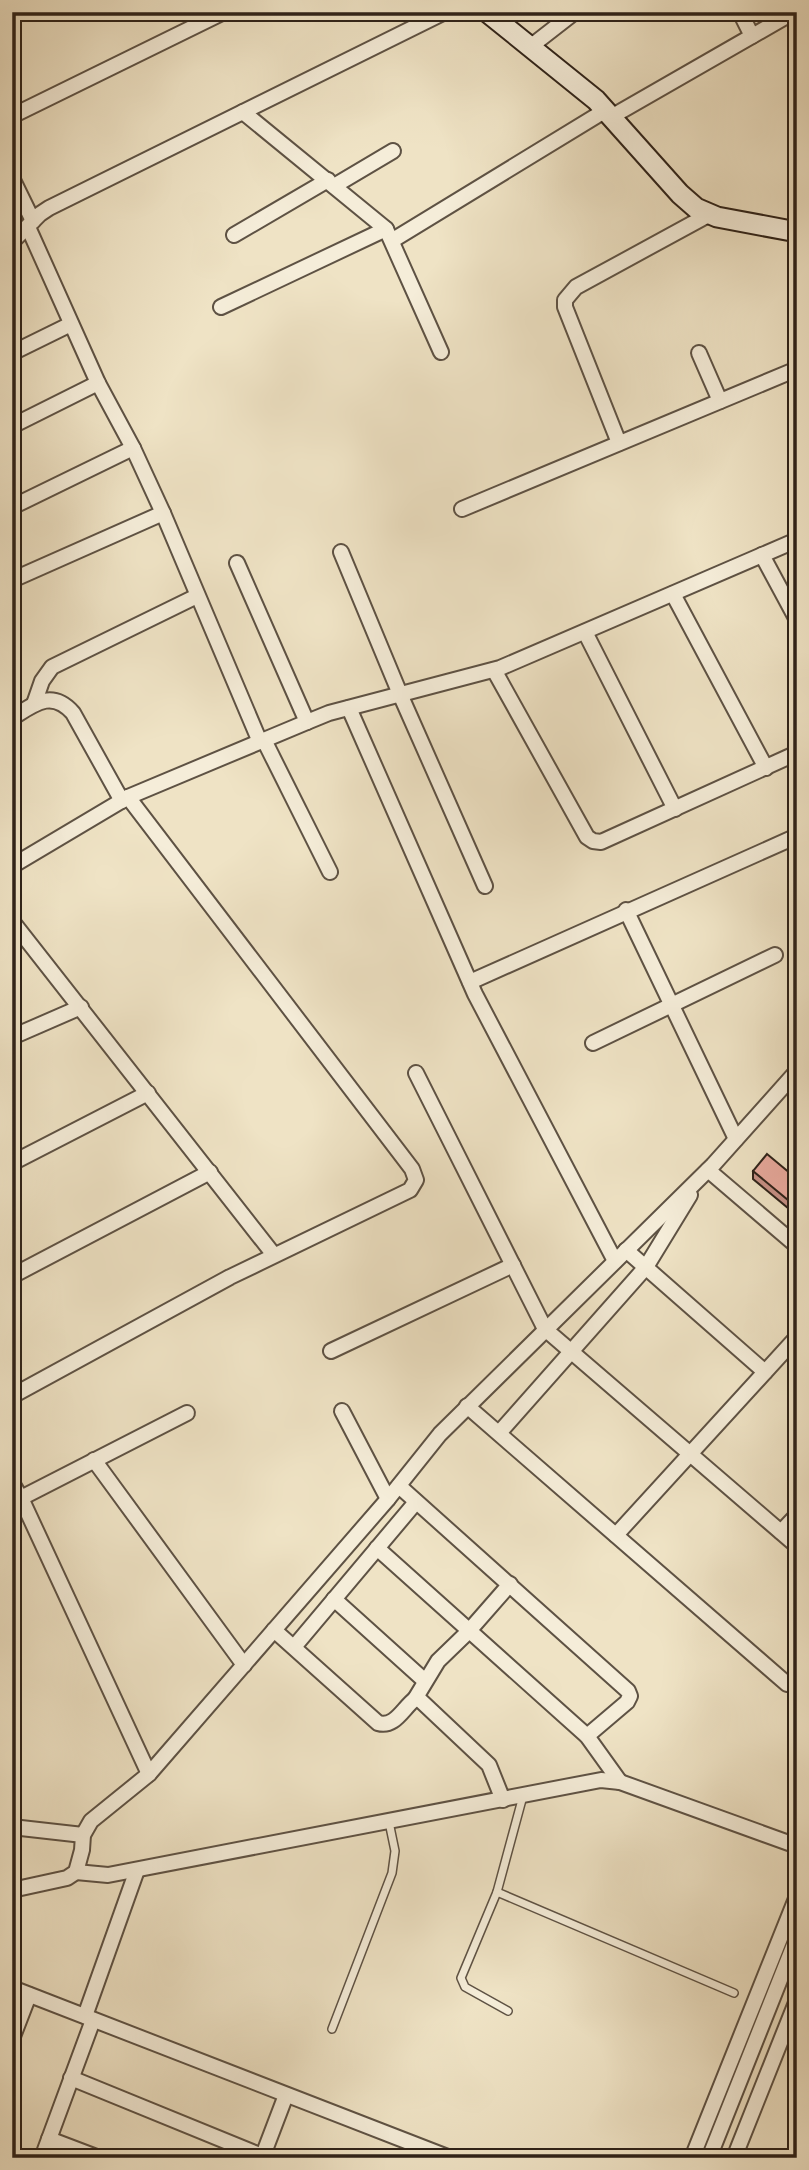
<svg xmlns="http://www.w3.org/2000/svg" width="809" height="2170" viewBox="0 0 809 2170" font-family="'EB Garamond',serif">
	<rect width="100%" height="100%" fill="#efe3c5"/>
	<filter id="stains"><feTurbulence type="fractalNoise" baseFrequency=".00286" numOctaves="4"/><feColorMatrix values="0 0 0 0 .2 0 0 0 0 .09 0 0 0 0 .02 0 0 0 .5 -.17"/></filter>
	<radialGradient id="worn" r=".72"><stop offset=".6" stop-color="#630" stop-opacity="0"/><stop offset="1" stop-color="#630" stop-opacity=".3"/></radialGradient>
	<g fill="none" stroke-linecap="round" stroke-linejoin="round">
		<defs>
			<g id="service">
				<polyline points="497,1892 734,1993"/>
				<polyline points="508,2011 465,1987 461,1978 497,1892 523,1796"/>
				<polyline points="332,2029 392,1873 395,1851 389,1822"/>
			</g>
			<g id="minor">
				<polyline points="740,12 752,36"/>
				<polyline points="530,47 575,12"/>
				<polyline points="243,112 386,229 441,352"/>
				<polyline points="12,116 224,12"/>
				<polyline points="611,117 794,12"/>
				<polyline points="12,178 33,221"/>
				<polyline points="334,186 393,151"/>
				<polyline points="28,227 98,383 133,448 163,513 260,742"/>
				<polyline points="234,235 328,180"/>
				<polyline points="393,240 606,110"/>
				<polyline points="12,242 40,214 49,208 445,12"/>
				<polyline points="221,307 386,229"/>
				<polyline points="12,353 71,324"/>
				<polyline points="699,353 720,401"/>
				<polyline points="12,426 98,383"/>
				<polyline points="619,443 565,307 565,300 576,287 710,214"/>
				<polyline points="12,507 133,448"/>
				<polyline points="462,509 797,369"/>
				<polyline points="341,552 400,694 485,886"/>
				<polyline points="762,555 797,620"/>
				<polyline points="237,563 307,722"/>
				<polyline points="12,580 163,513"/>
				<polyline points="673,594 766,768"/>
				<polyline points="585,632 675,809"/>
				<polyline points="494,670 587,837 593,841 601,842 797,753"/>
				<polyline points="34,704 42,681 52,667 197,596"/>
				<polyline points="349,708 475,994 615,1261"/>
				<path d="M12,718C34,704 52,689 73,713L122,801"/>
				<polyline points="264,740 330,872"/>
				<polyline points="12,866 128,797 307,722 329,713 500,668 797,540"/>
				<polyline points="626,910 736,1139"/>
				<polyline points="12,921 274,1255"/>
				<polyline points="470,982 797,836"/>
				<polyline points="12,1037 81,1007"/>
				<polyline points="593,1043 775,955"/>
				<polyline points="416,1073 545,1329 797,1546"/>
				<polyline points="12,1163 148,1093"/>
				<polyline points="708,1170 797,1246"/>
				<polyline points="626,1250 765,1372"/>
				<polyline points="12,1276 210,1172"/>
				<polyline points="331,1351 513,1265"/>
				<polyline points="12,1396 230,1277 410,1190 416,1180 412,1169 128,797"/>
				<polyline points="467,1406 787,1684 797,1686"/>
				<polyline points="342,1411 388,1499"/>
				<polyline points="499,1433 646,1267 690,1195"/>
				<polyline points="94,1460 244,1665"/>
				<polyline points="12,1483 21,1498 149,1774"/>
				<polyline points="399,1486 628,1691 630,1696 627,1702 587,1736"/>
				<polyline points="21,1498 187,1413"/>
				<polyline points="781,1532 797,1515"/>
				<polyline points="616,1535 797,1337"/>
				<polyline points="377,1548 587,1736 620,1782"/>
				<polyline points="334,1599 425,1681"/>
				<path d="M274,1630L378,1723C395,1728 403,1708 415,1699L420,1700L489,1765L503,1800"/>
				<polyline points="294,1647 416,1502"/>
				<polyline points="415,1699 438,1661 468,1632 510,1584"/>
				<polyline points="12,1827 83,1835"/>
				<polyline points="76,1872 108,1875 601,1780 620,1782 797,1846"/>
				<polyline points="12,1890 67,1878 76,1872 82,1850 83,1835 91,1821 149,1774 388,1499 440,1434 713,1165 797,1071"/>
				<polyline points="12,1988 450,2158"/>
				<polyline points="85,2016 137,1870"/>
				<polyline points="12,2039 29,1995"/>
				<polyline points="71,2078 267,2158"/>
				<polyline points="49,2139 99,2158"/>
				<polyline points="42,2158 93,2020"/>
				<polyline points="262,2158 286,2095"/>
				<polyline points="692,2158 797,1896"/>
				<polyline points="709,2158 797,1937"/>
				<polyline points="734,2158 797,2000"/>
			</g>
			<polyline id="secondary" points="487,12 596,100 680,194 696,208 717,217 797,232"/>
		</defs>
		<use href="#service" stroke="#5e5244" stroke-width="10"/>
		<use href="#minor" stroke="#5e5244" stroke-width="18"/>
		<use href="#secondary" stroke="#2e2219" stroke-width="23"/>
		<use href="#service" stroke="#f5edd9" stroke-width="7"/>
		<use href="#minor" stroke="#f5edd9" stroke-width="14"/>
		<use href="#secondary" stroke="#f5edd9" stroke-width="19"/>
	</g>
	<polygon fill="#c89187" stroke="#2e2219" stroke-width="2" points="753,1171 797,1179 797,1198 788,1208 753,1179"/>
	<polygon fill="#a2766e" stroke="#2e2219" stroke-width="2" points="797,1189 797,1198 788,1208 788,1200"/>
	<polygon fill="#e8a99d" stroke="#2e2219" stroke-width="2" points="767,1154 797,1179 797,1189 788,1200 753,1171"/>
	<rect width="809" height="2170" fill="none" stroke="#efe3c5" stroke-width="42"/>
	<rect x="14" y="14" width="781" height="2142" fill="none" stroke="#2e2219" stroke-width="3.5"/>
	<rect x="21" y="21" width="767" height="2128" fill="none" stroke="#2e2219" stroke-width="2"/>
	<rect width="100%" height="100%" filter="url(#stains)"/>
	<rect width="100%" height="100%" fill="url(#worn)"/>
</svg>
